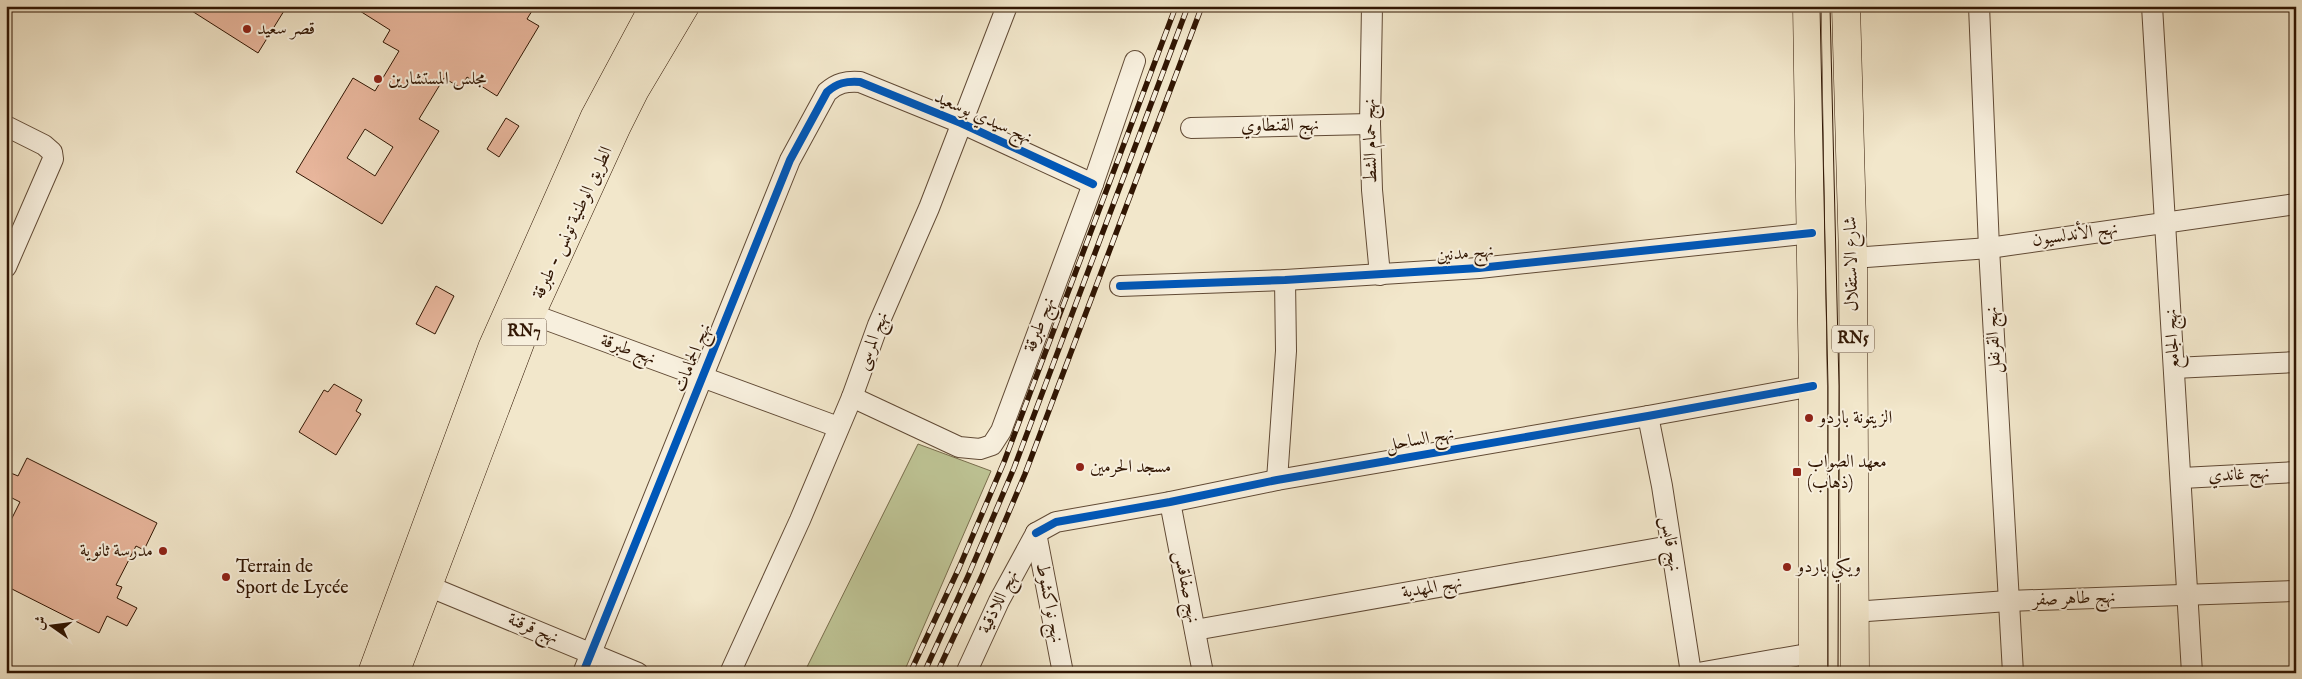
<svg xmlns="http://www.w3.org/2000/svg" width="2302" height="679" viewBox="0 0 2302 679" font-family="'IM FELL English',Amiri,serif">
	<rect width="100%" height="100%" fill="#f2e7cb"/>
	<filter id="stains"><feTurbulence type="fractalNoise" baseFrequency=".004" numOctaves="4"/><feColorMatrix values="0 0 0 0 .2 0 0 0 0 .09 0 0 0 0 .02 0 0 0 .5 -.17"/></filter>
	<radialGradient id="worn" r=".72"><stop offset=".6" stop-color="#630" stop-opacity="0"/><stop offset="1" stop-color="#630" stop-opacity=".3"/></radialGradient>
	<polygon fill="#bec495" stroke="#786d4c" points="918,444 991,471 907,665 903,673 804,673"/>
	<g fill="#e8b69c" stroke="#311603" fill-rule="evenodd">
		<polygon points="184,6 287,6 258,53"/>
		<path d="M352,6H535L527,19L539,26L497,96L467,77L461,88L444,78L419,119L439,131L382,224L296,172L353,78L375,91L399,51L383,42L390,30ZM365,129L393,147L375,176L347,158Z"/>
		<polygon points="506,118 519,126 499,157 487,149"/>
		<polygon points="436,286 454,296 435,334 416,324"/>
		<polygon points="334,384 362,400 356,411 361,414 336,455 299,432 324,390 328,392"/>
		<polygon points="27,458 157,523 144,550 136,546 116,585 122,587 117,598 137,608 127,626 107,616 99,633 6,586 6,530 20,502 6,495 6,471 18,476"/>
	</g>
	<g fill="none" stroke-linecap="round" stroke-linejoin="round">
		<defs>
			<g id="minor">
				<polyline points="1372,6 1370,124 1372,190 1380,275"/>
				<polyline points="1979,6 1989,248 2013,673"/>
				<polyline points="2152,6 2192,673"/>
				<polyline points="6,126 44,145 52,152 53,159 6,267"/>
				<polyline points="1191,128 1370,124"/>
				<polyline points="1853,258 1989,248 2296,204"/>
				<polyline points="1120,286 1285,280 1479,268 1812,233"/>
				<polyline points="531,314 838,427"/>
				<polyline points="2174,368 2296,362"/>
				<polyline points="852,397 959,447 980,449 992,445 1001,431 1093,184 1135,61"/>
				<polyline points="1648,416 1662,486 1691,673"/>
				<polyline points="2182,478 2296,472"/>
				<polyline points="1277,480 1286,351 1285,280"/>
				<polyline points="1170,502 1203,673"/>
				<polyline points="1036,533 1056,522 1170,502 1277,480 1648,416 1813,386"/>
				<polyline points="1036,533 1063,673"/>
				<polyline points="428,586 638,673"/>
				<polyline points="1853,612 2008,601 2296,591"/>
				<polyline points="1195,630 1670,546"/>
				<path d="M583,673L790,160L827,92C837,83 846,81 860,82L961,123L1093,184"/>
				<polyline points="730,673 800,520 852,397 878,325 929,208 1007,6"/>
				<polyline points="966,673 999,601 1036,533"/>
				<polyline points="1698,673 1813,653"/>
			</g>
			<g id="primary">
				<polyline points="1807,6 1813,386 1813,673"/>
				<polyline points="1846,6 1853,258 1855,673"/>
				<polyline points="372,673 492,348 595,116 654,6"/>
				<polyline points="395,673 531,314 617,126 635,90 685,6"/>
			</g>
		</defs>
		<use href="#minor" stroke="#614a35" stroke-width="22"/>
		<use href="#primary" stroke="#311603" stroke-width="29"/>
		<use href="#minor" stroke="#f7efdd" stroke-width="20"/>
		<use href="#primary" stroke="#f2e7cb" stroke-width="28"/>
		<g stroke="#311603" stroke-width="1">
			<polyline points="1820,6 1828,387 1828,673"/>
			<polyline points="1830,6 1839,386 1838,673"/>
		</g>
		<defs>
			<g id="rail">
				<polyline points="910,673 959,568 1004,462 1176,6"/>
				<polyline points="924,673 969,574 1014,468 1188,6"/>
				<polyline points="937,673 981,578 1025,474 1202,6"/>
			</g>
		</defs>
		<use href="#rail" stroke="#311603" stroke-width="5.5"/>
		<use href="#rail" stroke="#f7efdd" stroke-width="4" stroke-dasharray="11" stroke-linecap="butt"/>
		<defs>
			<g id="cycleway">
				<polyline points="1120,286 1285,280 1479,268 1812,233"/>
				<polyline points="1036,533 1056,522 1170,502 1277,480 1648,416 1813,386"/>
				<path d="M583,673L790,160L827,92C837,83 846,81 860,82L961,123L1093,184"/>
			</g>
		</defs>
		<use href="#cycleway" stroke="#f7efdd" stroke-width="11"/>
		<use href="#cycleway" stroke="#0057b8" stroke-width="8"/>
	</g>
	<g fill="#8f2418" stroke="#f7efdd" stroke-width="2">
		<circle cx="247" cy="29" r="5"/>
		<circle cx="378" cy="79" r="5"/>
		<circle cx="1809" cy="418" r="5"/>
		<circle cx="1080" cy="467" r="5"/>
		<rect x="1792" y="467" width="10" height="10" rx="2.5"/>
		<circle cx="163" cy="551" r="5"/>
		<circle cx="1787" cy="567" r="5"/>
		<circle cx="226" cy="577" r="5"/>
	</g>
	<g text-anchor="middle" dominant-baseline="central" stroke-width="4" stroke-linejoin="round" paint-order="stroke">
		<g fill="#f7efdd" stroke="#6c5744" stroke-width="1">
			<rect x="501.5" y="318.5" width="45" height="27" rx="4"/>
			<rect x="1832" y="325.5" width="42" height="27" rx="4"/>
		</g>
		<g font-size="16" font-weight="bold" fill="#311603">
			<text x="524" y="332">RN7</text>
			<text x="1853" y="339">RN5</text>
		</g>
		<g font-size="18" fill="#311603" stroke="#f7efdd" text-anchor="start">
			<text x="257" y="29">قصر سعيد</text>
			<text x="388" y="79">مجلس المستشارين</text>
			<text x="1819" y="418">الزيتونة باردو</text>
			<text x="1807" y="462">معهد الصواب<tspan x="1807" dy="21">(ذهاب)</tspan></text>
			<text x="1090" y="467">مسجد الحرمين</text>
			<text x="153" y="551" text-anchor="end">مدرسة ثانوية</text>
			<text x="236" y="567">Terrain de<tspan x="236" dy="21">Sport de Lycée</tspan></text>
			<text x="1797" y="567">ويكي باردو</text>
		</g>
		<g font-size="18" fill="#311603" stroke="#f7efdd">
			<text transform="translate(983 118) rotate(24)">نهج سيدي بوسعيد</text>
			<text transform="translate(1280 126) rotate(-1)">نهج القنطاوي</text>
			<text transform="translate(1371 141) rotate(-91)">نهج حمام الشط</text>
			<text transform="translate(573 223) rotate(-65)">الطريق الوطنية تونس - طبرقة</text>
			<text transform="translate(2075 235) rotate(-8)">نهج الأندلسيون</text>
			<text transform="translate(1465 254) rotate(-5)">نهج مدنين</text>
			<text transform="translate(1852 264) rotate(-91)">شارع الاستقلال</text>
			<text transform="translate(1040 325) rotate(-69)">نهج طبرقة</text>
			<text transform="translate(2173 339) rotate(-93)">نهج الجامع</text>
			<text transform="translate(1994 340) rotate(-93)">نهج القرنفل</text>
			<text transform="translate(873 341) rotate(-69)">نهج المرسى</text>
			<text transform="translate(628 350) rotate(20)">نهج طبرقة</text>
			<text transform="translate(693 358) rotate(-68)">نهج الحمامات</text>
			<text transform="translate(1420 440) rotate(-10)">نهج الساحل</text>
			<text transform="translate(2239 475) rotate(-3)">نهج غاندي</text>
			<text transform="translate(1670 544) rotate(81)">نهج قابس</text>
			<text transform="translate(1186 587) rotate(79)">نهج صفاقس</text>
			<text transform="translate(1432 588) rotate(-10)">نهج المهدية</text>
			<text transform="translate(2074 599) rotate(-2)">نهج طاهر صفر</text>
			<text transform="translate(999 602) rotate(-64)">نهج اللاذقية</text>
			<text transform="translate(1049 603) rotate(79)">نهج نواكشوط</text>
			<text transform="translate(533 629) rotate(23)">نهج قرقنة</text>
		</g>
	</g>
	<rect width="2302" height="679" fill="none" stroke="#f2e7cb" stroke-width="25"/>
	<rect x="8" y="8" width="2287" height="664" fill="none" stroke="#311603" stroke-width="2.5"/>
	<rect x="12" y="12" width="2277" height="654" fill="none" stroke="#311603"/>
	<g transform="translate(52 626) rotate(284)" stroke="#f7efdd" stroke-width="4" paint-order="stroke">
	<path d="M0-4L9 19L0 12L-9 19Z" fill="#311603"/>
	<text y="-8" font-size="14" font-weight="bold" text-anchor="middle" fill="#311603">ش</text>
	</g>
	<rect width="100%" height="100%" filter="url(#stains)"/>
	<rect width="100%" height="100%" fill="url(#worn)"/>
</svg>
